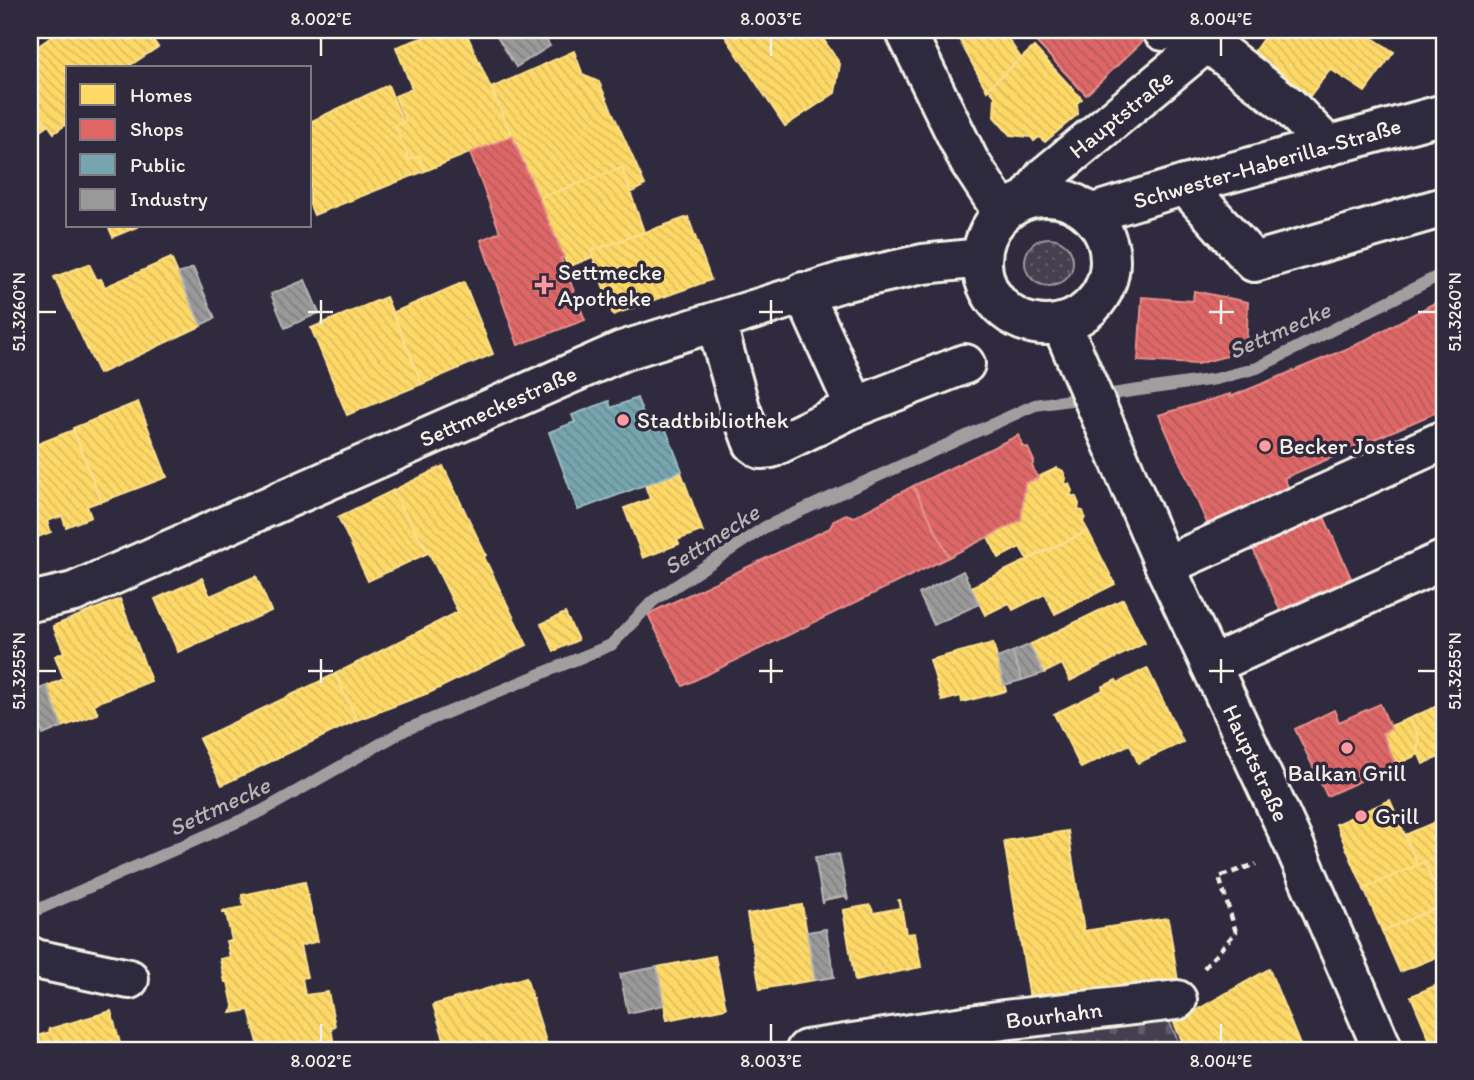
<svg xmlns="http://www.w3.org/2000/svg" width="1474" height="1080" viewBox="0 0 1474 1080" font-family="Itim,sans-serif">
	<defs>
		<pattern id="grass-dots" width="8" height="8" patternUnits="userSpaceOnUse" patternTransform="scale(1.75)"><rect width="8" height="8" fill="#454050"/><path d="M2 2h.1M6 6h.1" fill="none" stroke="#605c69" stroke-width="1.8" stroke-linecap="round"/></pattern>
		<pattern id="cemetery-stones" width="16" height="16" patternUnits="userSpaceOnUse" patternTransform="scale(1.75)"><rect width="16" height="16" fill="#454050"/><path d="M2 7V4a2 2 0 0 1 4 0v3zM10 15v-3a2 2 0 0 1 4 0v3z" fill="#605c69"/></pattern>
		<pattern id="homes-back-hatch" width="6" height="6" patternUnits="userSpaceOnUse" patternTransform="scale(1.75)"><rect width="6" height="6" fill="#ffd966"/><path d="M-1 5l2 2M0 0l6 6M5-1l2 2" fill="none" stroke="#dbbc60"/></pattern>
		<pattern id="shops-back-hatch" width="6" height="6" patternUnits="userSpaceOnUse" patternTransform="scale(1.75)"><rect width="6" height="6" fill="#e06666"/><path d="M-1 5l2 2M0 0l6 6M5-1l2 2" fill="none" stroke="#b35d5c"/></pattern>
		<pattern id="public-back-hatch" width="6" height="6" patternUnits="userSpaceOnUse" patternTransform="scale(1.75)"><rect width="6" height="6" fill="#76a5af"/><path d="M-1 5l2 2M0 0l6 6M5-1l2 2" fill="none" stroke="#688990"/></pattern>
		<pattern id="industry-back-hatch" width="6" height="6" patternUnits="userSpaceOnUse" patternTransform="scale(1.75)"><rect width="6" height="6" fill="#999"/><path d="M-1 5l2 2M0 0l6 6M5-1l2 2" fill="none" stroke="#818180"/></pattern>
	</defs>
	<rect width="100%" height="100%" fill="#2f2a3d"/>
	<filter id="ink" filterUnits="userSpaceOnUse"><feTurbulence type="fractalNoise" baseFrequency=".0143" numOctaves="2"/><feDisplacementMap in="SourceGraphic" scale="14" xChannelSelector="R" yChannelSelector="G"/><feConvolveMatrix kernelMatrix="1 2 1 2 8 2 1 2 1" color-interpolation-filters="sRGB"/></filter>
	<g filter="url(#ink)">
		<circle fill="url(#grass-dots)" stroke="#9c989c" stroke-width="2" cx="1049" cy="262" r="24"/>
		<polygon fill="url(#cemetery-stones)" stroke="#9c989c" stroke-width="2" points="1165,1012 1182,1050 910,1050"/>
		<g fill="url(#homes-back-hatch)" stroke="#fce08d" stroke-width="2">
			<polygon points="61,30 146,30 158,47 126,68 68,68 68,123 54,133 30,99 30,52"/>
			<polygon points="444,30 465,30 512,136 425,171 419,156 409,160 395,125 405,121 395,96 412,89 396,47"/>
			<polygon points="721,30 817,30 840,64 835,93 785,126"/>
			<polygon points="954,30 1002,30 1021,58 987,91"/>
			<polygon points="1269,30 1360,30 1394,52 1365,92 1330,69 1310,96 1251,56"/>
			<polygon points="1034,47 1082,99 1077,103 1078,114 1045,142 1039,137 1034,141 1031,137 1010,135 994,117 995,96 988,88"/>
			<polygon points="574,51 583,75 599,82 645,185 630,193 622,168 540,198 491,88"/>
			<polygon points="388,85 403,122 395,125 409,160 419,156 425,171 314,215 310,205 310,122"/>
			<polygon points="30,99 48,125 30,138 36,147 30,151"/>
			<polygon points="622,168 644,232 591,251 593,257 568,267 538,198"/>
			<polygon points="688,217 711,280 613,315 591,251"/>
			<polygon points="108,226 139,226 113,237"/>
			<polygon points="171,258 201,326 99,374 54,277 89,264 97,280 101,279 105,287"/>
			<polygon points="464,282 493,354 422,384 392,313"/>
			<polygon points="386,297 422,384 347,415 311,328"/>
			<polygon points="138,402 167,477 101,502 73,428"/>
			<polygon points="73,430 101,501 87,506 91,517 66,527 62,516 47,521 51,532 30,540 30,447"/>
			<polygon points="443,466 486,555 484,557 527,645 431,692 357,720 335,674 458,612 429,553 392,491"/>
			<polygon points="1057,468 1063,471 1066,478 1065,484 1069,484 1072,491 1070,495 1076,497 1079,504 1078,510 1083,511 1085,517 1083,522 1088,531 1027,559 1020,547 999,558 988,537 1021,520 1025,483"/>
			<polygon points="681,472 703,532 701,531 677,540 679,544 643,558 624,508 650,499 645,485"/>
			<polygon points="392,491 428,553 368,581 338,517"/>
			<polygon points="1088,531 1115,584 1055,614 1045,594 1013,610 1009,603 985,615 971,587"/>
			<polygon points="256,576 271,611 178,652 155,599 202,578 210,596"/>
			<polygon points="120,599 151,681 94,704 98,714 62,727 47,686 64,679 55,656 64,652 53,626"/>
			<polygon points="1123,599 1145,643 1070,681 1062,664 1044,673 1029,645"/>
			<polygon points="565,613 578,640 554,651 541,624"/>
			<polygon points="993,643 1006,691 962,702 961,696 942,701 930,660"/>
			<polygon points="1147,668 1183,742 1138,763 1130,744 1081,768 1054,714 1103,690 1102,687 1116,680 1118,683"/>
			<polygon points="335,674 357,720 222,785 199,739"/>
			<polygon points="1444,703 1444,755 1423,764 1417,750 1419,739 1410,718"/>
			<polygon points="1410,718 1419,739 1417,750 1419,754 1396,765 1382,733 1391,729 1390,726"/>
			<polygon points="1390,800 1418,865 1364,889 1336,824"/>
			<polygon points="1444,818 1444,854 1418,865 1405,835"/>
			<polygon points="1068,831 1084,931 1168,918 1178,981 1031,1005 1004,841"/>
			<polygon points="1444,854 1444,882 1435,886 1424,862"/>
			<polygon points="1424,862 1443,905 1382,931 1364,889"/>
			<polygon points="305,882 318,941 300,946 307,977 302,978 305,995 328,992 335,1026 331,1028 334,1045 339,1044 339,1046 327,1048 328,1050 260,1050 249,1010 231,1013 231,1011 234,1010 228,982 225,982 220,959 230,957 226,941 232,941 226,913 223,913 223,911 244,907 242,895"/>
			<polygon points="898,900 900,900 906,934 915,933 921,967 855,981 843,910 870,905 874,913 900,908"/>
			<polygon points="802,905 815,980 760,989 747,914"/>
			<polygon points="1443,905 1444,954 1400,972 1382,931"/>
			<polygon points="715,956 726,1008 667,1020 657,967"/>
			<polygon points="1269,969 1302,1050 1186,1050 1174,1023"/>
			<polygon points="526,977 547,1045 530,1050 438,1050 436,1045 445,1042 433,1005"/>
			<polygon points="1444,982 1444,1050 1434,1050 1411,996"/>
			<polygon points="111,1011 122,1050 30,1050 30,1038 50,1032 49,1029"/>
		</g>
		<g fill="url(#shops-back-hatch)" stroke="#e6908d" stroke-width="2">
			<polygon points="1025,30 1130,30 1142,42 1086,95"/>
			<polygon points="512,136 564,257 561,258 585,320 518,345 481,240 500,232 470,153"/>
			<polygon points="1194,291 1248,302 1246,353 1234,354 1197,364 1138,361 1142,297 1193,301"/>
			<polygon points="1444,298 1444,409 1284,478 1292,495 1211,532 1159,415 1230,394 1230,397 1356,345"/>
			<polygon points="1019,435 1022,446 1028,448 1034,461 1032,466 1038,478 1025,483 1021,520 949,557 913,486"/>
			<polygon points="913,486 949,557 683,686 648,614 830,528 834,520 846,514 854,517"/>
			<polygon points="1321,510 1351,578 1280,610 1250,542"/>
			<polygon points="1380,704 1391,729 1382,733 1396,765 1327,796 1295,729 1334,710 1339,722"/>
		</g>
		<polygon fill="url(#public-back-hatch)" stroke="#9cbcc0" stroke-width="2" points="637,398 649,430 664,425 682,471 578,510 549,432 575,422 572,415 609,401 611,408"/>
		<g fill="url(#industry-back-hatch)" stroke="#b4b3b1" stroke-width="2">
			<polygon points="501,30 540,30 550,46 516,67 495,33"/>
			<polygon points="193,268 215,318 201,325 178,274"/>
			<polygon points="305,280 319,313 285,328 271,294"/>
			<polygon points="963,571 979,604 934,625 919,594"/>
			<polygon points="1029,645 1044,673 1022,680 1012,652"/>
			<polygon points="1012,652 1022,680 1004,685 997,658"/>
			<polygon points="47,686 62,727 43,735 32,696 33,691"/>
			<polygon points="839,854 848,900 845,896 824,900 823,904 815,857"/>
			<polygon points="826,929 834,977 815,980 807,932"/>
			<polygon points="657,967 664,1005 628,1013 620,974"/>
		</g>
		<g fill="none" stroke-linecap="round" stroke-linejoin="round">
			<polyline stroke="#a19ea0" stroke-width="12" points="30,913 262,811 405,730 611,645 653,601 765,527 1035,405 1216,379 1257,368 1444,273"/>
			<defs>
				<g id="minor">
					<polyline points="905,30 969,161 1003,213"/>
					<polyline points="1162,30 1163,31"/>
					<polyline points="1207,42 1288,105 1328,146"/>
					<polyline points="1185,185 1254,262 1444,207"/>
					<circle cx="1046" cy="261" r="64"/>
					<polyline points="1028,199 1044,177 1207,42 1216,30"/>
					<polyline points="1090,214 1185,185 1444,114"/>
					<polyline points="803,292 855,407"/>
					<polyline points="716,322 740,408 753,443 761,449 771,448 855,407 965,364"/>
					<polyline points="1061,323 1165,566 1296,849 1383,1050"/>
					<polyline points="1165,566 1444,440"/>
					<polyline points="30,602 74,592 622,351 842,282 923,264 982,258"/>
					<polyline points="1211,665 1444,560"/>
					<polyline points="30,956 35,959 129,979"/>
					<polyline points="806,1050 1004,1020 1177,1000"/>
				</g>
			</defs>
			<use href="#minor" stroke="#f4f1e8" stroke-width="44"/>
			<polyline stroke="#f4f1e8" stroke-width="4.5" stroke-dasharray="7 5" stroke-linecap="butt" points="1204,968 1236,932 1219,877 1256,864"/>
			<use href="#minor" stroke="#2f2a3d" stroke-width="38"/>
		</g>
	</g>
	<path fill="none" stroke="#f4f1e8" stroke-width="2.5" d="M321,38V56M771,38V56M1221,38V56M321,300V324M771,300V324M1221,300V324M38,312H56M308,312H333M759,312H783M1209,312H1234M1418,312H1436M321,659V683M771,659V683M1221,659V683M38,671H56M308,671H333M759,671H783M1209,671H1234M1418,671H1436M321,1024V1042M771,1024V1042M1221,1024V1042"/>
	<g fill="#ff9aa2" stroke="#2f2a3d" stroke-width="2.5">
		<path d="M540.5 274.5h7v7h7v7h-7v7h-7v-7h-7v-7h7z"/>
		<circle cx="623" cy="420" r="7"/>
		<circle cx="1265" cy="446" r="7"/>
		<circle cx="1347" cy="748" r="7"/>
		<circle cx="1361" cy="816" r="7"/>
	</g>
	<g text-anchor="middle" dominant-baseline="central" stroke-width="7" stroke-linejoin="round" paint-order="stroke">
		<g font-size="23" fill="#f4f1e8" stroke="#2f2a3d">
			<text transform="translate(1121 114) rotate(-39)">Hauptstraße</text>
			<text transform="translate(1267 163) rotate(-16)">Schwester-Haberilla-Straße</text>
			<text transform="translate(498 406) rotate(-24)">Settmeckestraße</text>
			<text transform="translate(1256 763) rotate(65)">Hauptstraße</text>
			<text transform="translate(1054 1015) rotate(-7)">Bourhahn</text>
		</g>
		<g font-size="23" fill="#f4f1e8" stroke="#2f2a3d" text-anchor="start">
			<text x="558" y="272">Settmecke<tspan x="558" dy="26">Apotheke</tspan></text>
			<text x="637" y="420">Stadtbibliothek</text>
			<text x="1279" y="446">Becker Jostes</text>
			<text x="1347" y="773" text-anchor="middle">Balkan Grill</text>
			<text x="1375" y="816">Grill</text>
		</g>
		<g font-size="24" font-style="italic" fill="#b6b2b2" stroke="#2f2a3d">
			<text transform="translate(1279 330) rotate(-24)">Settmecke</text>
			<text transform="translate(711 539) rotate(-33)">Settmecke</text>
			<text transform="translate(219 806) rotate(-25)">Settmecke</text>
		</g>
	</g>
	<rect width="1474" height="1080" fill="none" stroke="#2f2a3d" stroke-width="77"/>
	<rect x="66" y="66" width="245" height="161" fill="#2f2a3d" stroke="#7e7a81" stroke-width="2"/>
	<rect x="80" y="84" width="35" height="21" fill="#ffd966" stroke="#7e7a81" stroke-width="2"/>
	<text x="130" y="102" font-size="21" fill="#f4f1e8">Homes</text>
	<rect x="80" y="119" width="35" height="21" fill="#e06666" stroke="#7e7a81" stroke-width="2"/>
	<text x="130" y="136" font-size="21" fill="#f4f1e8">Shops</text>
	<rect x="80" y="154" width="35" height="21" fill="#76a5af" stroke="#7e7a81" stroke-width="2"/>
	<text x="130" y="172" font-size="21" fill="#f4f1e8">Public</text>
	<rect x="80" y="189" width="35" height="21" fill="#999999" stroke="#7e7a81" stroke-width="2"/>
	<text x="130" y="206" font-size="21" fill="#f4f1e8">Industry</text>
	<rect x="38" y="38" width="1398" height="1004" fill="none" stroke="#f4f1e8" stroke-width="2.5"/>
	<g font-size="18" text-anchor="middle" fill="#f4f1e8">
		<text x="321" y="25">8.002°E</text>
		<text x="771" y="25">8.003°E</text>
		<text x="1221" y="25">8.004°E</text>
		<text transform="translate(19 312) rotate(-90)" y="6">51.3260°N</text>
		<text transform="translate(1455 312) rotate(-90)" y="6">51.3260°N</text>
		<text transform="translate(19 671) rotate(-90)" y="6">51.3255°N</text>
		<text transform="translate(1455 671) rotate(-90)" y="6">51.3255°N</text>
		<text x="321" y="1067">8.002°E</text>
		<text x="771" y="1067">8.003°E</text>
		<text x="1221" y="1067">8.004°E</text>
	</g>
</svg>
